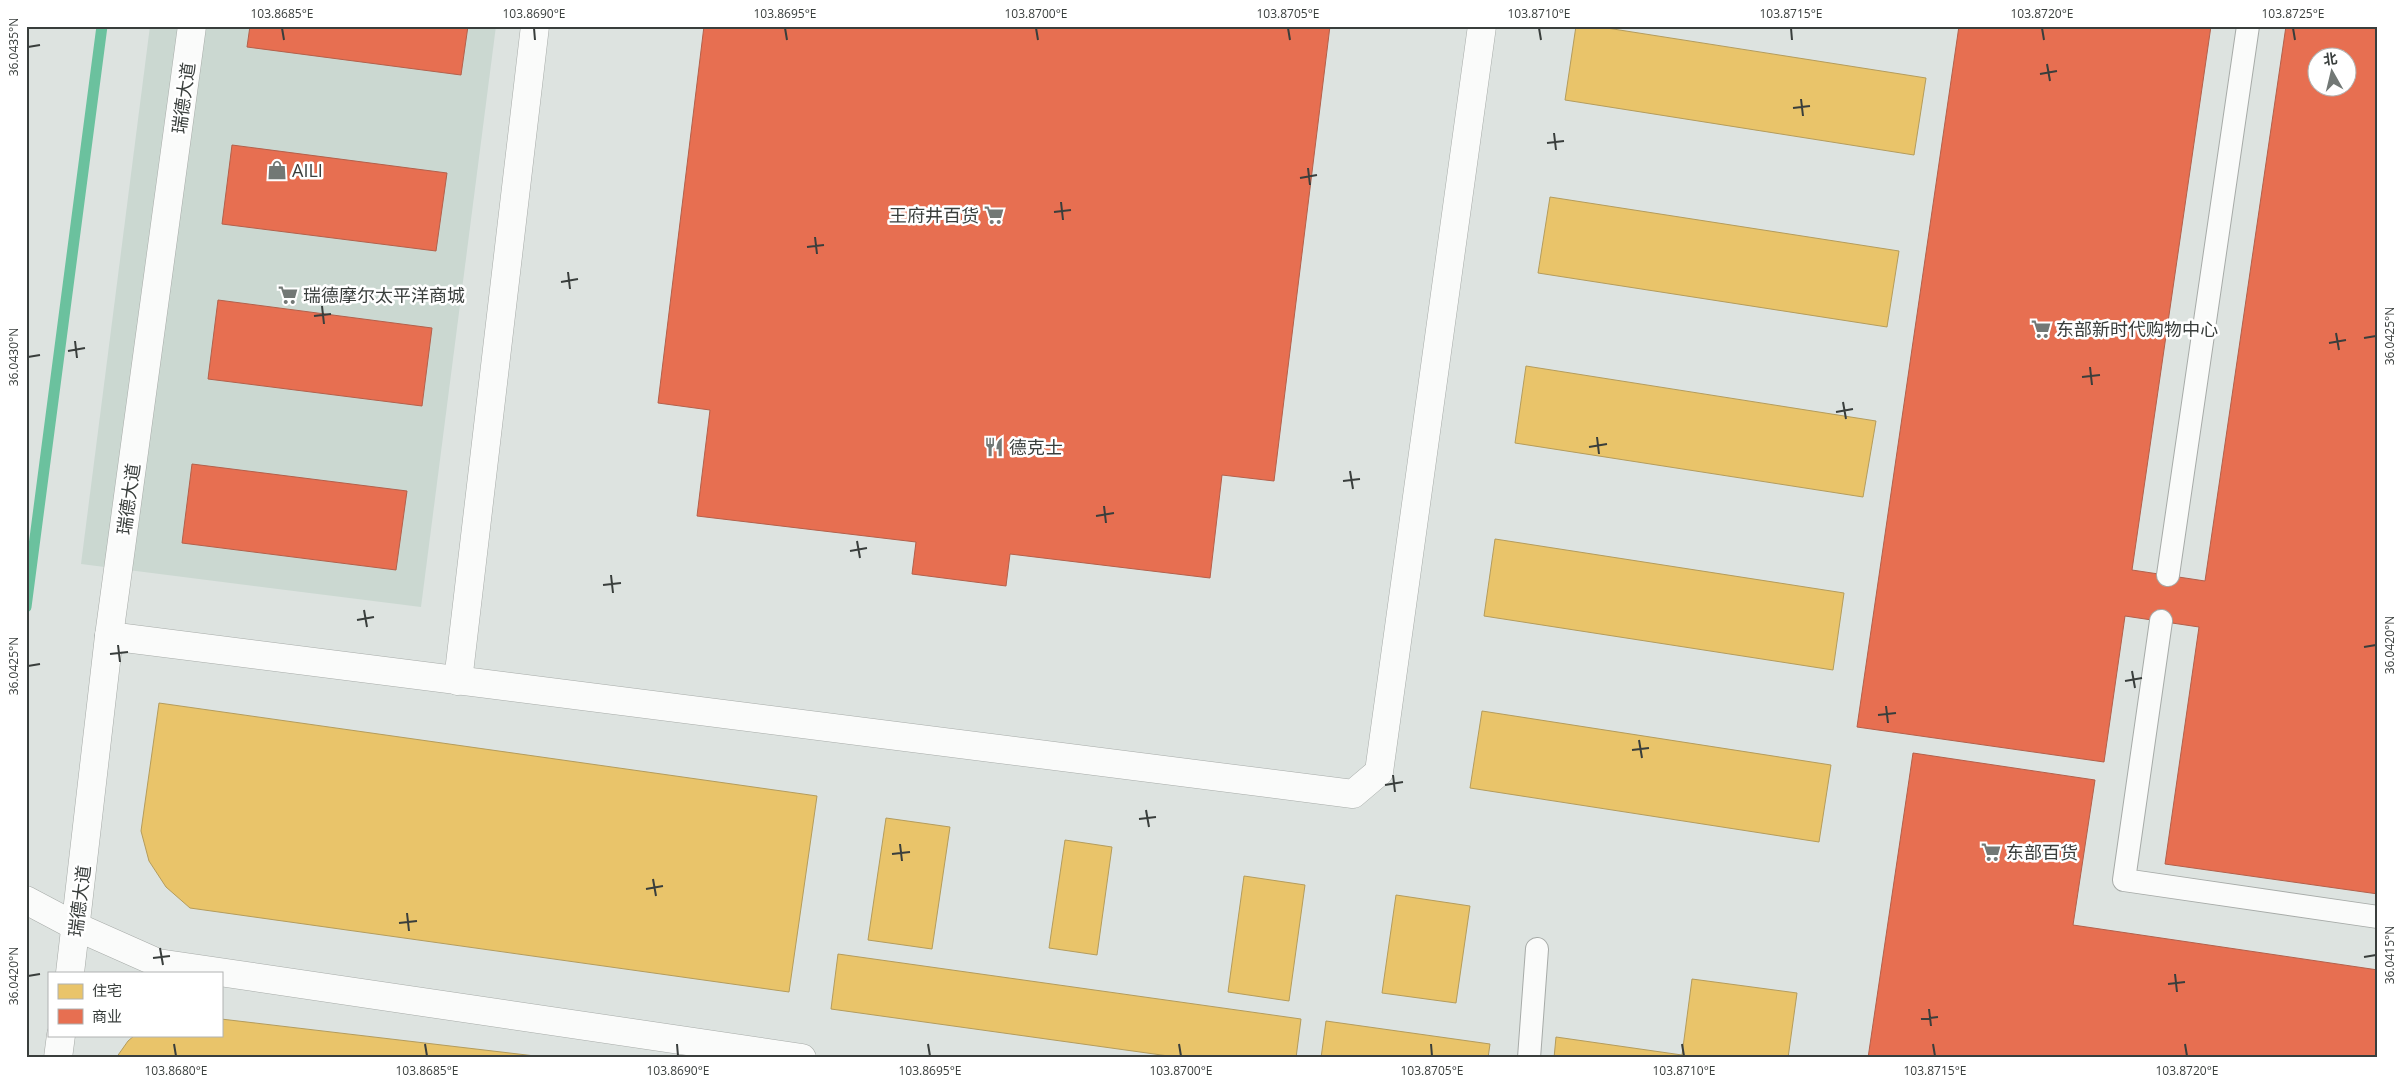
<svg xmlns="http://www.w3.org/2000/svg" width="2404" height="1084" viewBox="0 0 2404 1084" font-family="'Open Sans','Noto Sans SC',sans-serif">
	<rect width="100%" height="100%" fill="#dde3e0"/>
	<polygon fill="#cbd8d1" points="150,26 496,26 421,607 81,564"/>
	<g fill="#e9c46a" stroke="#b49c5c">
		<polygon points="1576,26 1594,26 1926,78 1914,155 1565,100"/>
		<polygon points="1550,197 1899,251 1887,327 1538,273"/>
		<polygon points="1526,366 1876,421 1863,497 1515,443"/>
		<polygon points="1495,539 1844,593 1833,670 1484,616"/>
		<polygon points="159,703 817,796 789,992 190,908 166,887 149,861 141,831"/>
		<polygon points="1482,711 1831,765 1819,842 1470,788"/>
		<polygon points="886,818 950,827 932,949 868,940"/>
		<polygon points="1065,840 1112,847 1097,955 1049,948"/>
		<polygon points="1244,876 1305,885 1289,1001 1228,992"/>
		<polygon points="1396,895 1470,906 1456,1003 1382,993"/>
		<polygon points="838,954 1301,1019 1296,1058 1183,1058 831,1009"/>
		<polygon points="1692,979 1797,993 1788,1058 1554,1058 1556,1037 1682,1055"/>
		<polygon points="221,1019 552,1058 116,1058 128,1041 135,1035 221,1035"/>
		<polygon points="1326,1021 1490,1044 1488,1058 1321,1058"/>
	</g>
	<g fill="#e76f51" stroke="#b3604b" fill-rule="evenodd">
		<polygon points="250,26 468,26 461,75 247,47"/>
		<polygon points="704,26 1330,26 1274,481 1222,475 1210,578 1010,554 1006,586 912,574 916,542 697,516 710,410 658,403"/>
		<path d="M1959,26H2211L2132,570L2205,581L2286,26H2378V894L2165,864L2199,627L2125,616L2104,762L1857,727ZM2316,58H2346V88H2316Z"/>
		<polygon points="232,145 447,173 436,251 222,224"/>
		<polygon points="218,300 432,328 422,406 208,379"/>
		<polygon points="192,464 407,491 396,570 182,543"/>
		<polygon points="1913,753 2095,780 2073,925 2378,970 2378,1058 1868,1058"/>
	</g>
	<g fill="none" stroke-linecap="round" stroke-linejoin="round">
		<polyline stroke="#6bc19e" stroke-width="11" points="26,607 102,26"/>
		<defs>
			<g id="lane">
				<polyline points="2168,575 2248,26"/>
				<polyline points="2161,621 2124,880 2378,917"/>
				<polyline points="1529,1058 1537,949"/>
			</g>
			<g id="street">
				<polyline points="109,636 1353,794 1379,772 1482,26"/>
				<polyline points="458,681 535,26"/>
				<polyline points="77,927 158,963 802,1058"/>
			</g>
			<g id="secondary">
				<polyline points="26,900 77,927"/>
				<polyline points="70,973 109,636 192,26"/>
				<polyline points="58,1058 61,1035"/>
			</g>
		</defs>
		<use href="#lane" stroke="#a7aba8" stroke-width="24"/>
		<use href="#street" stroke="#a7aba8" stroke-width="29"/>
		<use href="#secondary" stroke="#a7aba8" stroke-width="29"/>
		<use href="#lane" stroke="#fafbfa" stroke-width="22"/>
		<use href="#street" stroke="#fafbfa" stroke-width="28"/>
		<use href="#secondary" stroke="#fafbfa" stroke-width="28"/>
	</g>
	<path fill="none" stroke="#393e3c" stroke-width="2" d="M282,28L284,40M534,28L535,40M785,28L787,40M1036,28L1038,40M1288,28L1290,40M1539,28L1541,40M1791,28L1792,40M2042,28L2044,40M2293,28L2295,40M28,47L40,45M2047,64L2050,81M2040,74L2057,71M1801,99L1803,116M1793,108L1810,106M1554,133L1556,150M1547,143L1564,141M1308,168L1310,185M1300,178L1317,175M1061,202L1063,220M1054,212L1071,210M815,237L817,254M807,247L824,245M568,272L570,289M561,282L578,279M322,306L324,324M314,316L331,314M2336,333L2339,350M2364,338L2376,336M75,341L77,358M2329,343L2346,340M68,351L85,348M28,357L40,355M2090,367L2092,385M2082,377L2100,375M1843,402L1846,419M1836,412L1853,409M1597,437L1599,454M1589,447L1607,444M1350,471L1353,489M1343,481L1360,479M1104,506L1106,523M1096,516L1114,513M857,541L860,558M850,551L867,548M611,575L613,593M603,585L621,583M364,610L367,627M357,620L374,617M118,645L120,662M2364,647L2376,645M110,654L128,652M28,666L40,664M2132,671L2135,688M2125,681L2142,678M1886,706L1888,723M1878,715L1896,713M1639,740L1642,758M1632,750L1649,748M1393,775L1395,792M1385,785L1403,782M1146,810L1149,827M1139,819L1156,817M900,844L902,861M892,854L910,852M653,879L656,896M646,889L663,886M407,913L409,931M399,923L417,921M160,948L163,965M2364,957L2376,955M153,958L170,956M2175,974L2177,992M28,976L40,974M2168,984L2185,982M1929,1009L1931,1026M1921,1019L1938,1017M174,1044L176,1056M425,1044L427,1056M677,1044L678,1056M928,1044L930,1056M1179,1044L1181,1056M1431,1044L1432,1056M1682,1044L1684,1056M1933,1044L1935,1056M2185,1044L2187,1056"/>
	<defs>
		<symbol id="shop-bare" viewBox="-9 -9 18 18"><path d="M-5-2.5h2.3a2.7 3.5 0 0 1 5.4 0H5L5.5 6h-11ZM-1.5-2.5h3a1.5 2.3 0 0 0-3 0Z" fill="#727875" stroke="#fff" stroke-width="2.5" paint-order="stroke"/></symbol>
		<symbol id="supermarket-bare" viewBox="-9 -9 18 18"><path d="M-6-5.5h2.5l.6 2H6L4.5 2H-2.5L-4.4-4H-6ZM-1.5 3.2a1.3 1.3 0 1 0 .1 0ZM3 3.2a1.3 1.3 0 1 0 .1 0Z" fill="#727875" stroke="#fff" stroke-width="2.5" paint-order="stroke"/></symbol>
		<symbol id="restaurant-bare" viewBox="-9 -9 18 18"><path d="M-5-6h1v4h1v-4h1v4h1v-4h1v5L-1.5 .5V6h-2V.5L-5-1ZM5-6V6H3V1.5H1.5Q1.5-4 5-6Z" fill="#727875" stroke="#fff" stroke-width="2.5" paint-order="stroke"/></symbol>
	</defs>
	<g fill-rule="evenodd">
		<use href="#shop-bare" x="263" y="156" width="28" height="28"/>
		<use href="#supermarket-bare" x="980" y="201" width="28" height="28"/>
		<use href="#supermarket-bare" x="274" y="281" width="28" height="28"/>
		<use href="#supermarket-bare" x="2027" y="315" width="28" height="28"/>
		<use href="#restaurant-bare" x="980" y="433" width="28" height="28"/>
		<use href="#supermarket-bare" x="1977" y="838" width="28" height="28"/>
	</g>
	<g text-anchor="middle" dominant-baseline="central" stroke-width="5" stroke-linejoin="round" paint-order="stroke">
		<g font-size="18" fill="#393e3c" stroke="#fff">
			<text transform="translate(183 98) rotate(-82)">瑞德大道</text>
			<text transform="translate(128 499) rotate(-82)">瑞德大道</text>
			<text transform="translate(79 901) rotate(-83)">瑞德大道</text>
		</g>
		<g font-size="18" fill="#393e3c" stroke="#fff" text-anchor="start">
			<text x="292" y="170">AILI</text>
			<text x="979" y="215" text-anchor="end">王府井百货</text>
			<text x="303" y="295">瑞德摩尔太平洋商城</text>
			<text x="2056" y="329">东部新时代购物中心</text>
			<text x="1009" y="447">德克士</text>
			<text x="2006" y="852">东部百货</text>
		</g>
	</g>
	<rect width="2404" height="1084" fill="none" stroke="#ffffff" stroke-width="55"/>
	<rect x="48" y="972" width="175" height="65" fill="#ffffff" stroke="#b0b2b1"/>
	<rect x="58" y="984" width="25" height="15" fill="#e9c46a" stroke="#b0b2b1"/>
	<text x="92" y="996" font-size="15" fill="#393e3c">住宅</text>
	<rect x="58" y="1009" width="25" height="15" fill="#e76f51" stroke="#b0b2b1"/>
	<text x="92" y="1022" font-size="15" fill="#393e3c">商业</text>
	<g transform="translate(2332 72) rotate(352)"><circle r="24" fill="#ffffff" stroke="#b0b2b1"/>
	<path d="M0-4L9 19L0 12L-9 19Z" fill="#727875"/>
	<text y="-8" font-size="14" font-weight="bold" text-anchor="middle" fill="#393e3c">北</text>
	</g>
	<rect x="28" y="28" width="2348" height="1028" fill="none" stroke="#393e3c" stroke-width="2"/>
	<g font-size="12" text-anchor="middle" fill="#393e3c">
		<text x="282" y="18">103.8685°E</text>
		<text x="534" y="18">103.8690°E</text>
		<text x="785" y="18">103.8695°E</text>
		<text x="1036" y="18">103.8700°E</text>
		<text x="1288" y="18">103.8705°E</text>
		<text x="1539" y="18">103.8710°E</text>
		<text x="1791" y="18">103.8715°E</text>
		<text x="2042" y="18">103.8720°E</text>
		<text x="2293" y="18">103.8725°E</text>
		<text transform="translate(14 47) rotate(-90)" y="4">36.0435°N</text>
		<text transform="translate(2390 336) rotate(-90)" y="4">36.0425°N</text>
		<text transform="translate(14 357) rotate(-90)" y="4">36.0430°N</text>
		<text transform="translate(2390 645) rotate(-90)" y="4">36.0420°N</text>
		<text transform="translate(14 666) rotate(-90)" y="4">36.0425°N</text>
		<text transform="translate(2390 955) rotate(-90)" y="4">36.0415°N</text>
		<text transform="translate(14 976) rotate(-90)" y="4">36.0420°N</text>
		<text x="176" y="1075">103.8680°E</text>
		<text x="427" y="1075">103.8685°E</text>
		<text x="678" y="1075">103.8690°E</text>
		<text x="930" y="1075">103.8695°E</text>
		<text x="1181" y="1075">103.8700°E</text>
		<text x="1432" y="1075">103.8705°E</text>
		<text x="1684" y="1075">103.8710°E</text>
		<text x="1935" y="1075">103.8715°E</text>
		<text x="2187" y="1075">103.8720°E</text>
	</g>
</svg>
